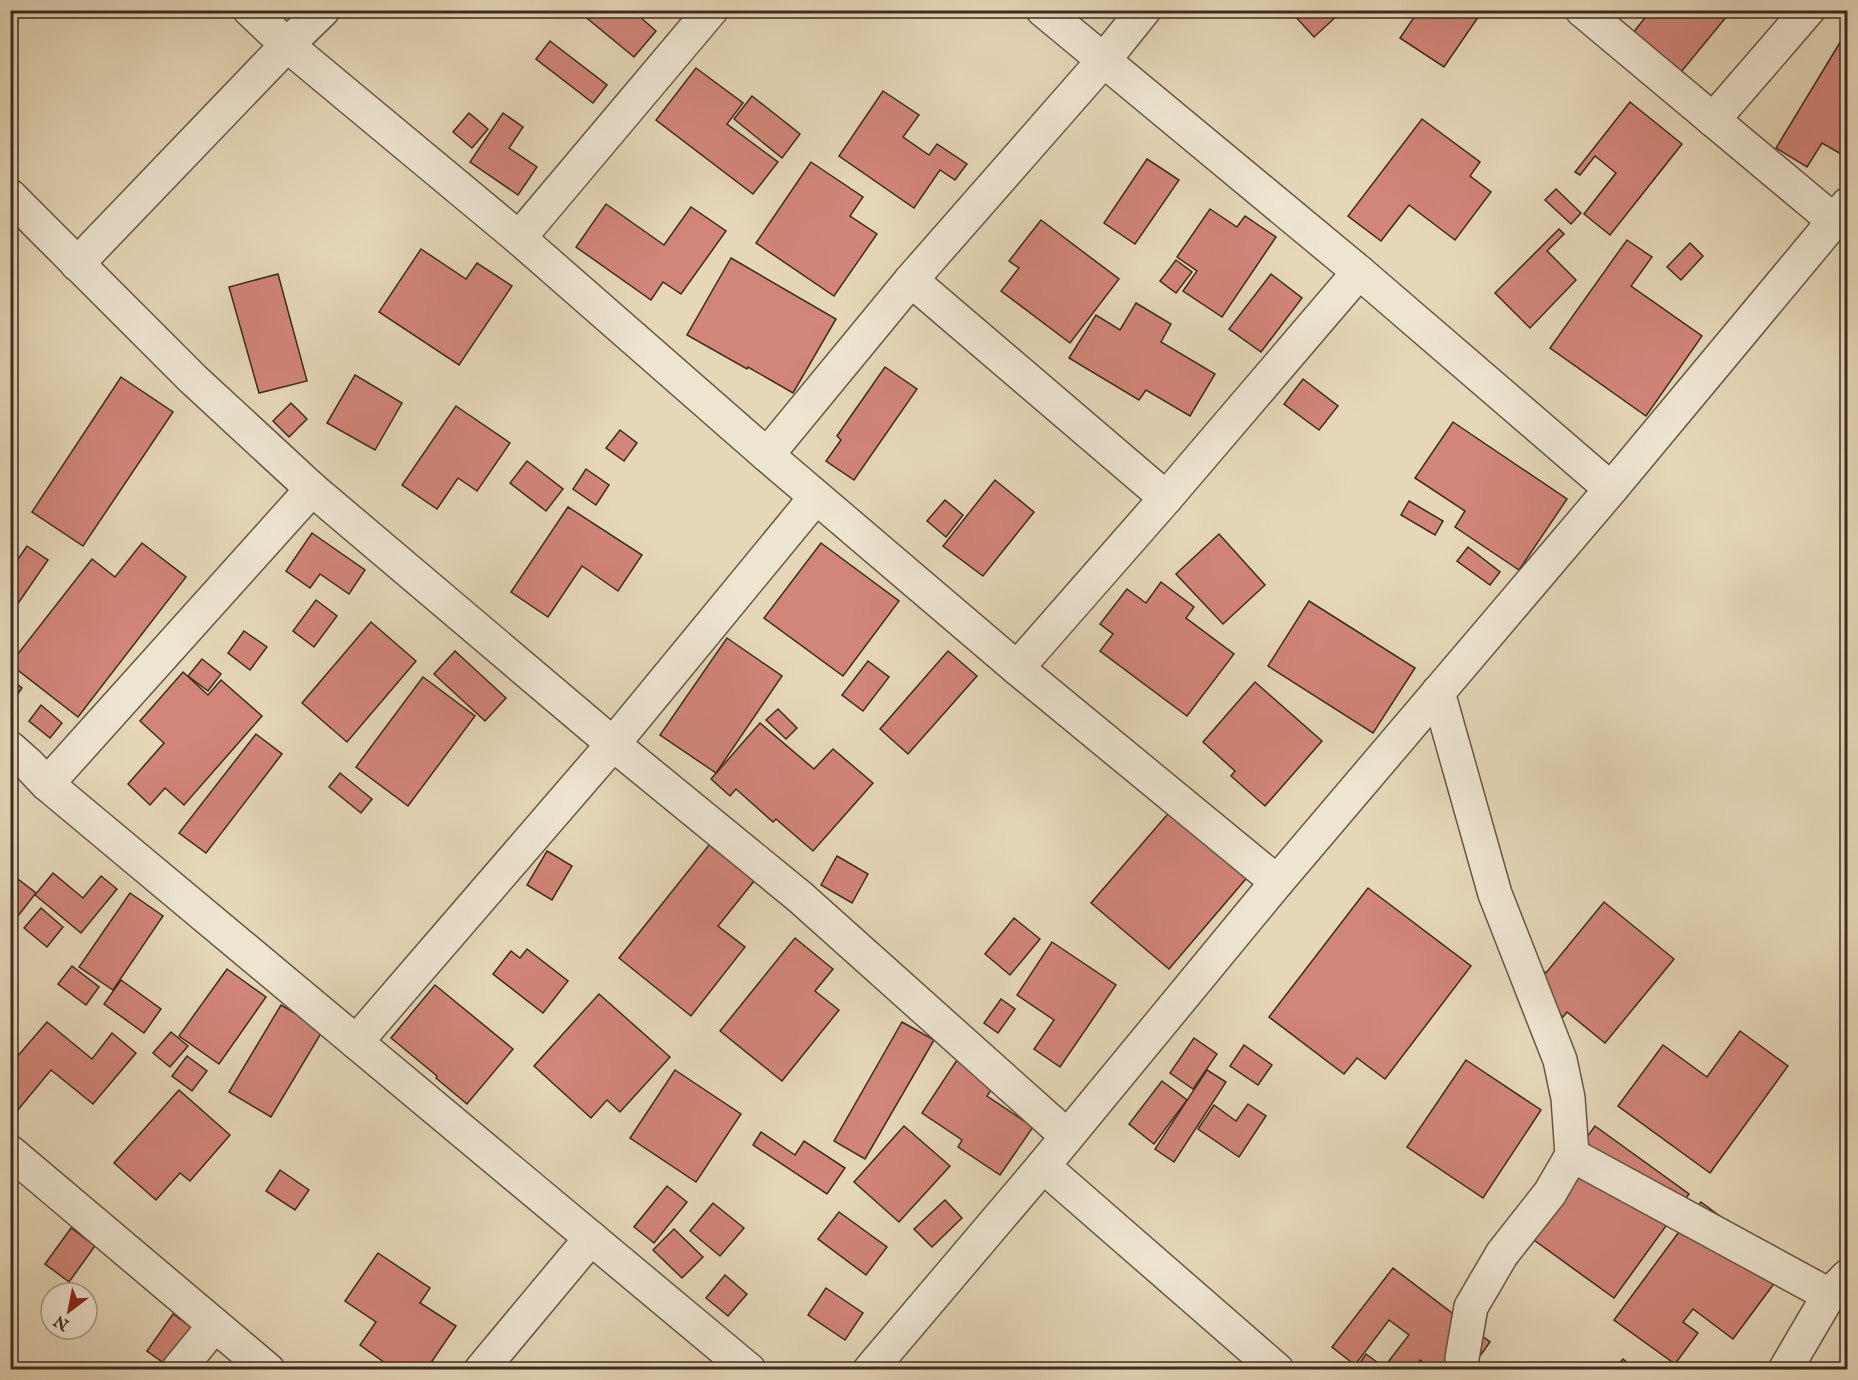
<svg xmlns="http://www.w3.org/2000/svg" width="1858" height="1380" viewBox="0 0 1858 1380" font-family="'IM FELL English',serif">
	<rect width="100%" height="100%" fill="#e5d7b8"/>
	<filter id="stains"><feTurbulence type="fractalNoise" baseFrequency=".00333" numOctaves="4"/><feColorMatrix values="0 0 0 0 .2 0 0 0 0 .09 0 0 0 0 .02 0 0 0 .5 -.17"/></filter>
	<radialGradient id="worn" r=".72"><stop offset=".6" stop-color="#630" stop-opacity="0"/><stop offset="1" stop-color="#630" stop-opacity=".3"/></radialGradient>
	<g fill="#d28579" stroke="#3c2c20" stroke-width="1.5">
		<polygon points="577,10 632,10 656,31 634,57"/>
		<polygon points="1299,10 1336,10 1339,14 1314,37 1294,15"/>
		<polygon points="1419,10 1483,10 1444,67 1400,38"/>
		<polygon points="1651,10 1732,10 1681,72 1633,33"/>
		<polygon points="1847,31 1848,158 1822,143 1807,167 1776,148"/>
		<polygon points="550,41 607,85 593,103 536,59"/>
		<polygon points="696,68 743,103 727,124 778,162 753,194 656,120"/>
		<polygon points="883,91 919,115 903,137 929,155 937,144 967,164 955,180 940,170 914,208 839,156"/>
		<polygon points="752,96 800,134 782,158 734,119"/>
		<polygon points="1630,102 1682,144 1610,235 1584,214 1616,173 1595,156 1580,175 1575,172"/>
		<polygon points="469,113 488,129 472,148 453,132"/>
		<polygon points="503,113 523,127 509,148 537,167 518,195 470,162"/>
		<polygon points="1422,119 1480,162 1470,176 1491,192 1455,240 1409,205 1381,241 1348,216"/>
		<polygon points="1147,159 1179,180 1135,244 1104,223"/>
		<polygon points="811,162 863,197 850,216 877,234 834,296 756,243"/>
		<polygon points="1556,189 1581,213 1571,224 1545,200"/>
		<polygon points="606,204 664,245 691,207 726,231 681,294 663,282 651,300 576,247"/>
		<polygon points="1210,209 1237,227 1245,216 1276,237 1222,317 1183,291 1197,271 1177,257"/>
		<polygon points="1041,220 1119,279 1070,343 1001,291 1019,268 1009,261"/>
		<polygon points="1559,229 1564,234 1547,251 1576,280 1530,328 1495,293"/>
		<polygon points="1627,240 1652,257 1631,286 1702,336 1646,416 1550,348"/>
		<polygon points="1690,243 1703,256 1681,280 1667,267"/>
		<polygon points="421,249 466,279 477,263 512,286 459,365 379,312"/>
		<polygon points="731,258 836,319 793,393 748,367 747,369 687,335"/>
		<polygon points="1176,260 1192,272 1176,293 1160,281"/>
		<polygon points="278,274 307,381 259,393 229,287"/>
		<polygon points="1271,274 1302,298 1261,352 1229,329"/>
		<polygon points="1136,303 1171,324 1161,342 1215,374 1190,416 1146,390 1139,400 1069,358 1096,315 1120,330"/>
		<polygon points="885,367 917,389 854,480 826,461 841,440 837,436"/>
		<polygon points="355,375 402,403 375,450 327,423"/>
		<polygon points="121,377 173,412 83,546 32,512"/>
		<polygon points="1303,379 1338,406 1319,430 1284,404"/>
		<polygon points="291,403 307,419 289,437 273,421"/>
		<polygon points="456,406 510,443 477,491 458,478 437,509 402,485"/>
		<polygon points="1453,422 1567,499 1519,570 1455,527 1465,511 1415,478"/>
		<polygon points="620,430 637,443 624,461 606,448"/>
		<polygon points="527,461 563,489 546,511 510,483"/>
		<polygon points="586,469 609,485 596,505 573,489"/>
		<polygon points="995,480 1034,512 983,576 943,546"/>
		<polygon points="945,500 963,515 946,537 927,521"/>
		<polygon points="1409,501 1443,521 1435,535 1401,515"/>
		<polygon points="568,507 642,555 618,591 582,566 548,617 511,592"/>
		<polygon points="312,533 365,570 349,594 320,574 310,588 286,571"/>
		<polygon points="1219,534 1265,585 1223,624 1176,574"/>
		<polygon points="142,543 186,577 78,717 10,664 92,559 115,577"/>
		<polygon points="821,543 899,601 843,676 764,618"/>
		<polygon points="27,546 48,560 10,615 10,563 14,565"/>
		<polygon points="1468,547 1500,572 1490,585 1457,561"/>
		<polygon points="1161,582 1194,607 1186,618 1234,654 1187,716 1100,651 1113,634 1100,624 1127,589 1146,603"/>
		<polygon points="316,600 337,616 314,647 293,631"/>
		<polygon points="1309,601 1415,668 1373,733 1268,666"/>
		<polygon points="371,622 416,661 347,742 302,703"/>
		<polygon points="244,631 267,647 250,670 228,653"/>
		<polygon points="727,638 782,676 716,773 660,735"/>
		<polygon points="455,651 506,698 485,721 434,674"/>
		<polygon points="948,651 977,676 908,754 880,729"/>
		<polygon points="202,659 221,674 208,691 188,676"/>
		<polygon points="868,661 889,677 863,711 842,695"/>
		<polygon points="183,672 208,695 221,680 262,716 184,805 165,788 150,805 128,784 164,743 140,721"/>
		<polygon points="423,677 475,716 408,806 356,767"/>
		<polygon points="10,679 22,688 11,703 10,703"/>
		<polygon points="1255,682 1322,741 1265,806 1231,776 1235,771 1203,742"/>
		<polygon points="41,705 62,723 50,738 29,721"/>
		<polygon points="778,709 797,728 786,739 766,720"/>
		<polygon points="760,723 814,769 833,749 873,783 813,851 776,819 773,822 736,789 730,796 711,779"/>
		<polygon points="256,734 282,754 206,853 179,833"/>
		<polygon points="340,773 372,799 361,813 329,787"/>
		<polygon points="1173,808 1250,874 1169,969 1091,903"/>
		<polygon points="709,845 754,881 718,926 745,947 691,1016 619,958"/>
		<polygon points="547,851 572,866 552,900 527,885"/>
		<polygon points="837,856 868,874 852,903 821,885"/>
		<polygon points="10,873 36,893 14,921 10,919"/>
		<polygon points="53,873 83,898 101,876 117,889 81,933 35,895"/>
		<polygon points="1368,888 1471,966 1385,1079 1357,1058 1344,1074 1269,1017"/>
		<polygon points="130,893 163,916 113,990 79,967"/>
		<polygon points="1604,902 1674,959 1605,1043 1567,1012 1563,1017 1522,983 1537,965 1546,973"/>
		<polygon points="41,908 63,927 47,947 24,928"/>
		<polygon points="1014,918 1040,939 1010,975 985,954"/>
		<polygon points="795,938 833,969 815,991 839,1010 782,1081 720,1031"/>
		<polygon points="1052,942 1116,985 1060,1067 1034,1049 1054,1020 1017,995"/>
		<polygon points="527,949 568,981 543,1013 493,974 511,951 520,958"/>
		<polygon points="72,966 99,987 86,1005 58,984"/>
		<polygon points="227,969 266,997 219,1064 179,1036"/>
		<polygon points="121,980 161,1009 144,1033 104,1004"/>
		<polygon points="435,985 513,1049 467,1104 436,1078 437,1076 391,1038"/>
		<polygon points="599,994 670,1057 620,1112 607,1100 591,1118 534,1066"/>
		<polygon points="1001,999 1015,1009 998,1033 984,1023"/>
		<polygon points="281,1005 323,1030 271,1117 229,1092"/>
		<polygon points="47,1022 92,1059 112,1033 136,1053 93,1104 51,1070 17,1111 10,1106 10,1065"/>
		<polygon points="902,1022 934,1040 865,1159 834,1141"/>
		<polygon points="1740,1031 1788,1066 1710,1173 1618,1106 1663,1045 1707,1077"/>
		<polygon points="171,1032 188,1046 170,1067 153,1053"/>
		<polygon points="1194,1038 1217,1054 1193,1089 1170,1073"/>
		<polygon points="1244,1045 1272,1065 1258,1085 1230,1066"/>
		<polygon points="961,1054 998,1079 987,1096 1033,1127 1000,1175 958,1147 962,1140 922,1113"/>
		<polygon points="187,1056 207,1071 192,1091 172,1076"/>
		<polygon points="1466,1060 1541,1110 1483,1198 1407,1147"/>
		<polygon points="675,1070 741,1114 696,1182 630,1138"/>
		<polygon points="1207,1070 1226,1082 1174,1162 1155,1149"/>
		<polygon points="1162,1081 1187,1100 1154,1144 1129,1124"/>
		<polygon points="179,1090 230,1135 190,1181 180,1173 156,1200 114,1163"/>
		<polygon points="1248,1104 1266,1116 1239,1157 1198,1129 1214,1105 1236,1121"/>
		<polygon points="904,1126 950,1166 899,1222 854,1182"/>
		<polygon points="1595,1126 1689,1194 1614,1298 1520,1230"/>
		<polygon points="761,1132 795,1155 804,1141 845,1168 827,1194 753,1145"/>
		<polygon points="280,1170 309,1190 295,1210 266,1191"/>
		<polygon points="667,1186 687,1202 654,1243 634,1227"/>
		<polygon points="945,1200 962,1218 932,1247 914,1229"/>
		<polygon points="1701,1202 1787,1266 1733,1339 1693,1309 1683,1322 1698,1333 1675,1364 1614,1320"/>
		<polygon points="713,1203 744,1228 720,1256 690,1231"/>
		<polygon points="839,1212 887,1247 866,1275 818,1239"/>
		<polygon points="71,1228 95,1246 69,1282 45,1264"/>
		<polygon points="674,1229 703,1257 682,1278 653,1250"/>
		<polygon points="378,1253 430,1288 420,1303 456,1326 426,1370 395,1370 360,1345 376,1322 345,1301"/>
		<polygon points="1393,1268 1490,1342 1470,1370 1433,1370 1420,1360 1413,1370 1389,1370 1385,1366 1409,1335 1389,1320 1355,1365 1332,1347"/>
		<polygon points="725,1275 747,1294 728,1316 706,1298"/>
		<polygon points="826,1288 863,1313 845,1340 808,1315"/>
		<polygon points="173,1314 198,1332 172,1369 147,1351"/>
		<polygon points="1366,1354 1385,1368 1383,1370 1355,1370"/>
		<polygon points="1623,1359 1636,1370 1614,1370"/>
	</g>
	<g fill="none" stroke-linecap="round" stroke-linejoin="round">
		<defs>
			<g id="street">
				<polyline points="250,10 287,45 519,238 767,455 1017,668 1277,882"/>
				<polyline points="1043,10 1359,272 1611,489"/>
				<polyline points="1582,10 1833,220"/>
				<polyline points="1713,120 1808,10"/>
				<polyline points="10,196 193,379 312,489 613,744 800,897 1067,1136"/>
				<polyline points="519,238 711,10"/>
				<polyline points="77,264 287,45 323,10"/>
				<polyline points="911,280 1166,498"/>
				<polyline points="767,455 911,280 1103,61 1144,10"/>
				<polyline points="1017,668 1166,498 1359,272"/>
				<polyline points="1438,692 1495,894 1560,1060 1568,1098 1572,1155 1550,1193 1502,1254 1471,1307 1462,1358 1462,1370"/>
				<polyline points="10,748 27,763 47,784 749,1370"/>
				<polyline points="47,784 312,489"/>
				<polyline points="356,1042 613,744 816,497"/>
				<polyline points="10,1152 268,1370"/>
				<polyline points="1572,1155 1829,1295"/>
				<polyline points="1043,1166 1277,1370"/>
				<polyline points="178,1370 214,1326"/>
				<polyline points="481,1370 591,1238"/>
				<polyline points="870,1370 1043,1166 1277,882 1611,489 1848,204"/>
				<polyline points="1785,1370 1829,1295 1848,1276"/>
			</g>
		</defs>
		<use href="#street" stroke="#665746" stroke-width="36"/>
		<use href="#street" stroke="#eee5d1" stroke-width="33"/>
	</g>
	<rect width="1858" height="1380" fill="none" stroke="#e5d7b8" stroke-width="36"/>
	<rect x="12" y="12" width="1834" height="1356" fill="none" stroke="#3c2c20" stroke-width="3"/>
	<rect x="18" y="18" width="1822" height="1344" fill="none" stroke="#3c2c20" stroke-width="1.5"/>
	<g transform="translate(69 1311) rotate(212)"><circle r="28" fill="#eee5d1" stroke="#a79b8a" stroke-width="1.5"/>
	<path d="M0-4.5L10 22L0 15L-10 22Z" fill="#8f2418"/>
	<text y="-9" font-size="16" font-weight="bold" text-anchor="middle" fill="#3c2c20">N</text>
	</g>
	<rect width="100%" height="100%" filter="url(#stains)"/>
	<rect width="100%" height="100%" fill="url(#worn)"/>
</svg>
